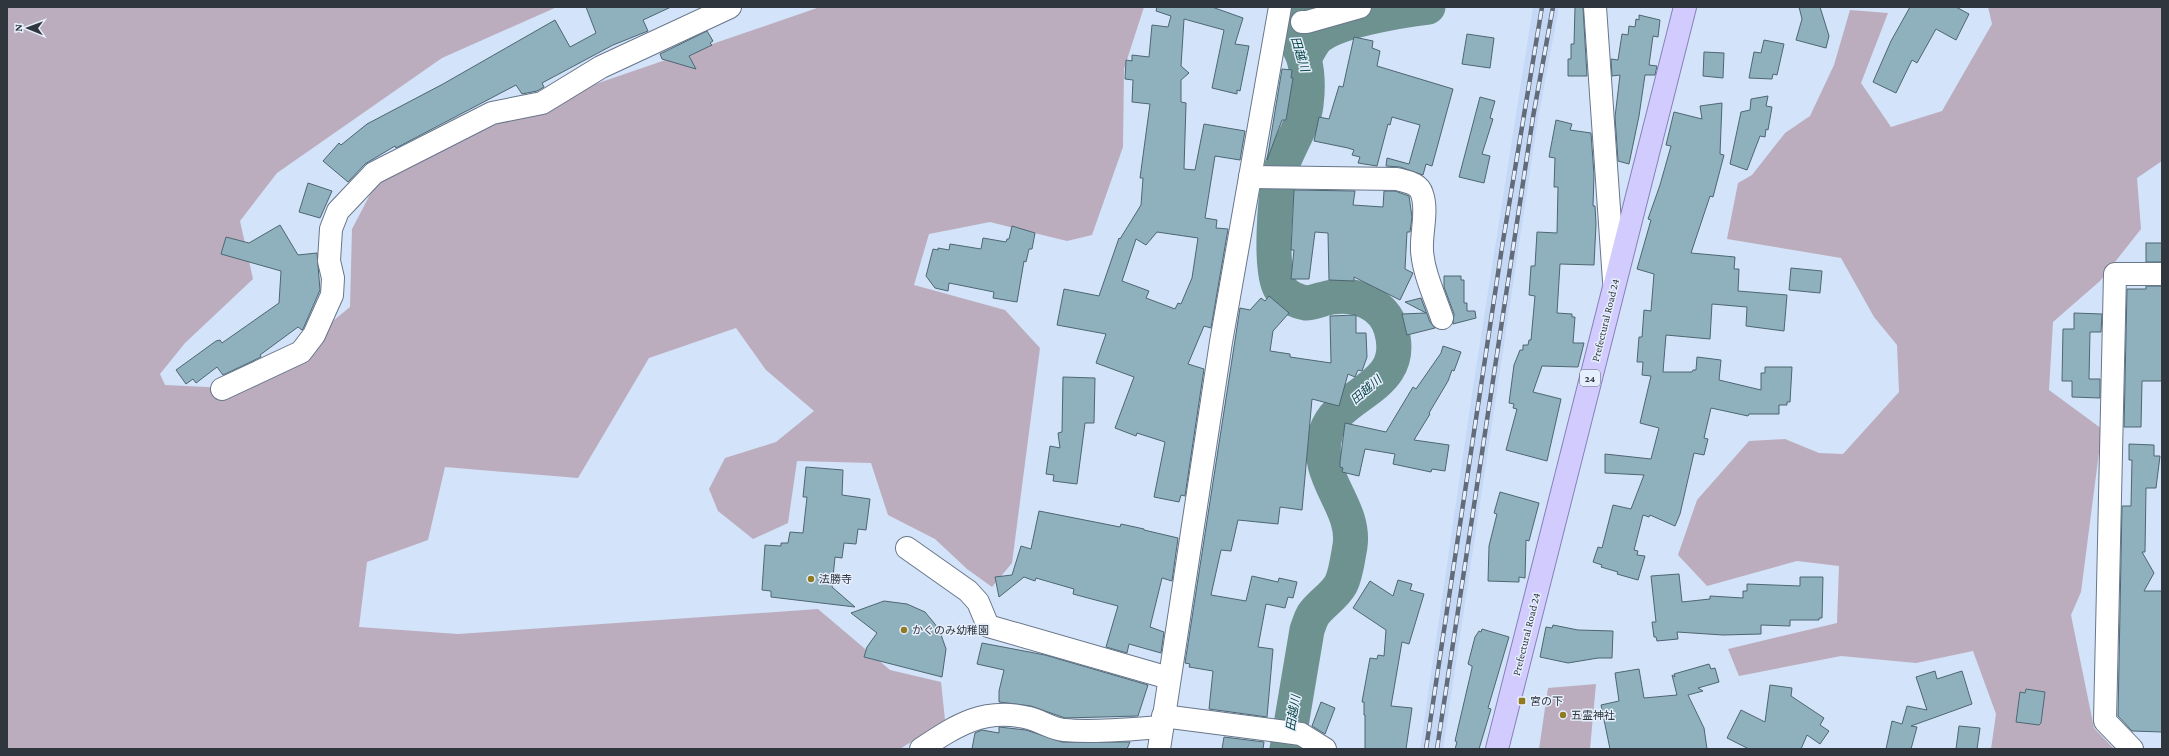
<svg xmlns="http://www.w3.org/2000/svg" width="2169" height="756" viewBox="0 0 2169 756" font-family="'Crimson Pro','Noto Sans JP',serif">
	<rect width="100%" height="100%" fill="#d3e3f9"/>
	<polygon fill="#c5d9f6" points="1533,7 1559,7 1538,119 1443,749 1420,749 1473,387"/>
	<g fill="#bcadbe">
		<polygon points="7,7 557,7 442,58 277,173 240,221 253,279 185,343 160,374 165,385 250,389 350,307 352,229 376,183 537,104 820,7 1144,7 1124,69 1123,147 1092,235 1067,241 990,222 929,234 914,285 1005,310 1040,348 1012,563 992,587 967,569 935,539 888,515 871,463 797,461 788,523 753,539 718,511 709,489 725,458 776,442 814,411 766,370 736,328 649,358 578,478 445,467 428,540 367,562 359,627 458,634 818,609 890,670 941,682 945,720 900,749 7,749"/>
		<polygon points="1988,7 2162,7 2162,161 2137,178 2141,229 2100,281 2053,322 2049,390 2102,429 2081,592 2071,615 2094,728 2114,749 1991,749 1996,714 1973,651 1916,663 1841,656 1739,676 1728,649 1837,623 1839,566 1797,561 1707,586 1678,555 1697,500 1749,441 1785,439 1819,453 1843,454 1899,392 1897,345 1874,317 1841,258 1727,239 1738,183 1752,175 1785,133 1810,116 1834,65 1850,10 1888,13 1861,83 1891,127 1942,111 1992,24"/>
		<polygon points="1596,684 1590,749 1539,749 1548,688"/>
	</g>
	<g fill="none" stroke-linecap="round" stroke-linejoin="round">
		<g stroke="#6d9290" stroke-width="35">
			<path d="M1304,58C1308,52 1311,45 1315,40C1332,21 1403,10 1428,7"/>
			<path d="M1287,749L1307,630C1309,625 1310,620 1313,615C1320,604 1334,597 1341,584C1346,574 1348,557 1350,546C1356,505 1312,477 1326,432C1339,391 1409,389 1391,329C1384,304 1356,293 1332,297C1324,298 1314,303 1306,303C1296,301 1286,297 1280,288C1269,269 1275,188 1282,166C1288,147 1304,124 1306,105C1308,89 1308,74 1304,59C1301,49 1294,40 1293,30C1291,23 1294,14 1295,7"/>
		</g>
	</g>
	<g fill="#8fb0bd" stroke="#4d6772" fill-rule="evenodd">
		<polygon points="586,7 671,7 643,20 648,31 613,45 542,83 544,87 537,91 522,94 516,85 396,148 395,146 365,164 348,182 323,161 339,143 341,145 367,124 443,84 555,20 570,47 596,33"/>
		<path d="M1157,7H1212L1243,18L1235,44L1249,46L1240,91L1237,90V94L1212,88L1224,30L1184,19L1181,66L1189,73L1181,80V102L1186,103L1184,169L1195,170L1204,124L1245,131L1240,160L1215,156L1205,218L1217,220L1216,228L1228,229L1211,328L1204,326L1188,364L1204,369L1185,496L1181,495L1179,502L1154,497L1165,442L1137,433L1136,436L1115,428L1134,377L1096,363L1106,334L1057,325L1064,289L1099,296L1119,238L1120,239L1141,205L1143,178H1140L1150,104L1132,102L1133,80L1125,79L1126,60L1132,61V55L1149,57L1152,25L1168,27L1171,16L1156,11ZM1157,232L1198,238L1192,278L1181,304L1178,303L1175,309L1146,298L1149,291L1122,281L1136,239L1146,245Z"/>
		<polygon points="1575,7 1583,7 1587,76 1568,76 1568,59 1571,59 1571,44 1574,44"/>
		<polygon points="1799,7 1820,7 1829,36 1826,48 1796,40 1802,19"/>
		<polygon points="1910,7 1956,7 1969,14 1956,40 1936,29 1917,63 1912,60 1896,93 1873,82 1891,41"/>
		<polygon points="1639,15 1660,20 1658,37 1653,36 1649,65 1657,66 1655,75 1645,75 1639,116 1629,164 1618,161 1615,117 1620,75 1612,76 1611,59 1618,60 1622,34 1628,35 1629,26 1635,27 1636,19 1639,20"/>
		<polygon points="707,31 713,41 710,43 712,45 689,56 696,69 662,59 660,54"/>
		<polygon points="1467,34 1494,38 1490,68 1462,64"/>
		<polygon points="1354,37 1373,41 1372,48 1380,51 1377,66 1453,89 1432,166 1426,164 1423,175 1400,167 1386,166 1387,158 1409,164 1420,125 1392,117 1390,125 1388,124 1377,166 1358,163 1360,157 1352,155 1354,150 1348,148 1314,141 1319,117 1329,119 1339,86 1343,87"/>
		<polygon points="1764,40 1784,44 1777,75 1773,74 1772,79 1749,78 1754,52 1761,53"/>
		<polygon points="1704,52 1724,53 1723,78 1703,76"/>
		<polygon points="1282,69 1292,70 1291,78 1293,78 1286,120 1282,120 1267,160"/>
		<polygon points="1768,96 1766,106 1772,107 1768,130 1766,129 1765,137 1760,136 1747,170 1730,164 1741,112 1750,110 1751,99"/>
		<polygon points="1480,97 1495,101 1490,118 1493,119 1482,154 1490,156 1484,183 1459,177"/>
		<polygon points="1722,103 1720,154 1724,155 1713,197 1710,196 1691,253 1735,257 1734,269 1739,269 1738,291 1787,295 1784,331 1746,326 1747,307 1712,304 1710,339 1666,335 1663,372 1692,372 1693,370 1696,370 1697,357 1721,360 1719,380 1761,390 1761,373 1765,373 1765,367 1792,367 1790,402 1787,402 1787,405 1779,405 1779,414 1749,414 1748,416 1711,408 1704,438 1708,439 1704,455 1694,453 1680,514 1675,526 1650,515 1649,517 1643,515 1634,550 1638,551 1637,555 1645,556 1638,580 1617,574 1618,572 1601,567 1602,565 1593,562 1598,547 1602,548 1613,505 1631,509 1644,475 1605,473 1605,454 1651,459 1659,428 1640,423 1651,376 1642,375 1643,362 1637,362 1639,337 1642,337 1644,310 1651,311 1654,274 1637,269 1651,220 1648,219 1660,185 1671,146 1666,145 1674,112 1702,119 1700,106"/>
		<polygon points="1556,120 1572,124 1570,130 1591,133 1594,175 1593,206 1595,206 1596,224 1594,265 1560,264 1557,313 1572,314 1572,317 1575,317 1573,343 1584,343 1578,367 1542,366 1533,392 1561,399 1547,461 1506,450 1517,409 1513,408 1514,404 1509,403 1514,365 1520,350 1523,350 1523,345 1528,345 1529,340 1531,340 1535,296 1529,295 1531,266 1535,266 1537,232 1557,233 1558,187 1554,187 1555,158 1549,157"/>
		<polygon points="308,183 332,191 320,218 299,212"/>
		<polygon points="1294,190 1355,191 1353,205 1383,207 1384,191 1395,191 1409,196 1412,217 1410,232 1407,232 1405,269 1413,273 1400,300 1354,277 1354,281 1329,280 1328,233 1315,232 1309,279 1291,279 1294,250 1291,250"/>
		<polygon points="280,225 298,255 317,253 320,290 303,329 302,330 298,327 260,355 261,357 223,375 217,367 196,383 193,379 186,384 176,370 216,341 220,340 222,343 279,303 281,271 221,254 226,237 249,243"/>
		<polygon points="1012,226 1035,233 1032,249 1029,249 1026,262 1024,261 1017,302 993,298 994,292 949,283 948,291 935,288 926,276 933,249 938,250 938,248 949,250 950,244 981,249 983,238 1006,242 1007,239 1009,239"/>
		<rect x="2146" y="243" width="16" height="19"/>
		<polygon points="1791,268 1822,271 1820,293 1789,290"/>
		<polygon points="1444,276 1461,276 1461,280 1464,280 1464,303 1467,303 1467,311 1475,311 1476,318 1453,324 1454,314 1444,287"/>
		<polygon points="2146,286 2162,286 2162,381 2142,381 2141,427 2124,427 2127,289 2146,289"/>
		<polygon points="1269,296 1289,313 1273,331 1270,351 1290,354 1290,357 1331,363 1330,316 1356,315 1356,333 1366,333 1367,357 1362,371 1358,370 1355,377 1348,374 1339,406 1312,399 1302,510 1280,507 1278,524 1238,520 1231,551 1221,550 1211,595 1246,601 1252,576 1278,582 1279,578 1297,582 1293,598 1288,597 1285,608 1266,604 1258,647 1273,649 1267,717 1209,709 1213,671 1189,667 1190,664 1185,663 1240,308 1250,310 1261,298 1265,301"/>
		<polygon points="1421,298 1430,322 1435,328 1407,335 1402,314 1426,313 1405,302"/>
		<polygon points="2074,313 2102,314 2101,332 2090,332 2089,379 2100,379 2100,398 2072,397 2072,381 2062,381 2063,329 2074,329"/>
		<polygon points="1443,346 1461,352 1454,371 1452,370 1448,381 1429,413 1430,414 1414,440 1449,445 1445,471 1432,469 1431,472 1393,464 1395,454 1365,449 1359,476 1342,472 1343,468 1340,467 1340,462 1345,423 1386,432 1413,387 1416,389 1441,353"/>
		<polygon points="1063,377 1095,378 1094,423 1085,423 1077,484 1053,481 1054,475 1046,474 1050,446 1060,448 1058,433 1062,432"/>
		<polygon points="2129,444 2154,445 2154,456 2160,456 2156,488 2146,488 2145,552 2142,552 2154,573 2144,591 2162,591 2162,732 2132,731 2118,716 2122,506 2131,506 2132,460 2129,460"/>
		<polygon points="806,467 843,470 842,495 870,499 866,530 858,529 856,544 844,543 842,558 835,557 832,587 855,607 771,597 771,591 762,590 765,545 781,546 781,543 788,543 790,532 803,533 807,497 803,497"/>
		<polygon points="1500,492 1539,503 1529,541 1526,540 1525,578 1519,577 1519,582 1488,581 1489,546 1497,514 1494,513"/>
		<polygon points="1039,511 1120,527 1121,524 1144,529 1144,530 1178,538 1172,581 1162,578 1150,627 1164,632 1161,653 1129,644 1127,653 1106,647 1118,606 1073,594 1074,589 1036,578 1035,581 1024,577 999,597 995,577 1012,575 1021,546 1031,549"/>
		<polygon points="1679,574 1682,602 1710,599 1710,596 1743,598 1743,591 1747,591 1747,584 1800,586 1800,577 1823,577 1822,618 1819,618 1819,620 1790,620 1790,626 1761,625 1761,634 1723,635 1677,632 1678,639 1657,641 1656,637 1654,637 1652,622 1656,622 1651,576"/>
		<polygon points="1398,580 1412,584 1410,590 1424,594 1409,644 1402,642 1391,706 1412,708 1406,749 1365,749 1365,715 1364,715 1364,702 1362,702 1370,658 1377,659 1378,655 1384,656 1386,630 1353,608 1370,581 1393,596"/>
		<polygon points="884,601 907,604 925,612 939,629 946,649 942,677 864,657 867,647 877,633 851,613"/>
		<polygon points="1553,625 1578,630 1613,631 1612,658 1598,658 1568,663 1540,657 1546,627 1552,628"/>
		<polygon points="1482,629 1509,637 1488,708 1491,709 1479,749 1455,749 1457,742 1455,741 1472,668 1472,666 1468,664 1475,637 1479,631 1481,632"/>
		<polygon points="982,643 1045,655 1148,685 1138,716 1065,718 1031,706 999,702 999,691 1004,670 977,664"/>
		<polygon points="1709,664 1711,669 1715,668 1719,682 1698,688 1703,691 1688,695 1704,728 1707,749 1610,749 1601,705 1619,701 1615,673 1639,669 1644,698 1677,695 1672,675 1675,677 1674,674"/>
		<polygon points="1935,671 1937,679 1962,671 1972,704 1911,726 1917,727 1911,749 1886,749 1892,721 1902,724 1907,706 1927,710 1916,677"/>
		<polygon points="1770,685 1792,688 1791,696 1824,718 1820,725 1829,731 1820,744 1807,735 1801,749 1749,749 1727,738 1741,710 1765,722"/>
		<polygon points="2026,689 2045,692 2041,723 2039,725 2016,722 2020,692 2025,693"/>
		<polygon points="1321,702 1335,708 1325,734 1312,726"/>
		<polygon points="1959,726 1980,728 1977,749 1956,749"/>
		<polygon points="999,727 1026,730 1062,742 1130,742 1127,749 972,749 975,733 982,730 999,733"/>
		<polygon points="1224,737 1264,742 1263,749 1222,749"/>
	</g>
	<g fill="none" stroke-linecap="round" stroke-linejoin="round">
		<defs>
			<g id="minor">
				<polyline points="1595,7 1614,281"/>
				<polyline points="1302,22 1307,22 1360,7"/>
				<path d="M1250,177L1397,179C1407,182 1419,183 1422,194C1428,211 1421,232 1422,250C1423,272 1435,297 1442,318"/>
				<polyline points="222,389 301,352 314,335 332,295 333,278 329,261 331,229 338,211 374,173 492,113 542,103 601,67 730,7"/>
				<polyline points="907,548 968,591 978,602 988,626 1169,678"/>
				<polyline points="1163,716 1301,734 1325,749"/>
				<path d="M921,749C957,725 984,707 1029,718C1041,721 1052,729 1064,730C1096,733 1130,729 1162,727"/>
				<polyline points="1159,749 1221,342 1280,7"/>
				<polyline points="2132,749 2105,721 2115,274 2162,274"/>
			</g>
			<polyline id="major" points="1497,749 1685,7"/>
		</defs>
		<use href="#minor" stroke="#68768a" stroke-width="24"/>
		<use href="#major" stroke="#8680b9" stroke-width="24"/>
		<use href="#minor" stroke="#fff" stroke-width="22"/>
		<use href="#major" stroke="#d2cbfd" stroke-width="22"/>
		<defs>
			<g id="rail">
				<polyline points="1426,749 1502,247 1542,7"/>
				<polyline points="1437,749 1533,117 1553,7"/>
			</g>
		</defs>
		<use href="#rail" stroke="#626b77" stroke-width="4.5"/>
		<use href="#rail" stroke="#e6effd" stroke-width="3" stroke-dasharray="9" stroke-linecap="butt"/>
	</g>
	<g fill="#907b21" stroke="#e6effd" stroke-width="1.5">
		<circle cx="811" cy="579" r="4"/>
		<circle cx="904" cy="630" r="4"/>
		<rect x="1518" y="697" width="8" height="8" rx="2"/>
		<circle cx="1563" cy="715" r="4"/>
	</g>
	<g text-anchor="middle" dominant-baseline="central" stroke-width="3" stroke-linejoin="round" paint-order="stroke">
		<rect fill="#e6effd" stroke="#676e77" stroke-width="1" x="1580" y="370" width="20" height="16" rx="3"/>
		<g font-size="10" font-weight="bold" fill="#30363e">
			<text x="1590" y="378">24</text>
		</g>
		<g font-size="11" fill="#30363e" stroke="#e6effd">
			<text transform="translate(1605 320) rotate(-76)">Prefectural Road 24</text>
			<text transform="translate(1526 634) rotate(-76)">Prefectural Road 24</text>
		</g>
		<g font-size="11" fill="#30363e" stroke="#e6effd" text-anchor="start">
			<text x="819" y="579">法勝寺</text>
			<text x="912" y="630">かぐのみ幼稚園</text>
			<text x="1530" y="701">宮の下</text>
			<text x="1571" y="715">五霊神社</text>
		</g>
		<g font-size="12" font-style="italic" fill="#0b4645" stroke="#e6effd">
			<text transform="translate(1300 54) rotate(73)">田越川</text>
			<text transform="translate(1366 390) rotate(-41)">田越川</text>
			<text transform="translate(1293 713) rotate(-81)">田越川</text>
		</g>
	</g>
	<rect width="2169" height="756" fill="none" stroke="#30363e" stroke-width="16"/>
	<g transform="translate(28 28) rotate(271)" stroke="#e6effd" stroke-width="3" paint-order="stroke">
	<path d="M0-3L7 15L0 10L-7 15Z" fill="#30363e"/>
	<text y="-6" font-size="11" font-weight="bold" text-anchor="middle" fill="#30363e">N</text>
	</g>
</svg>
